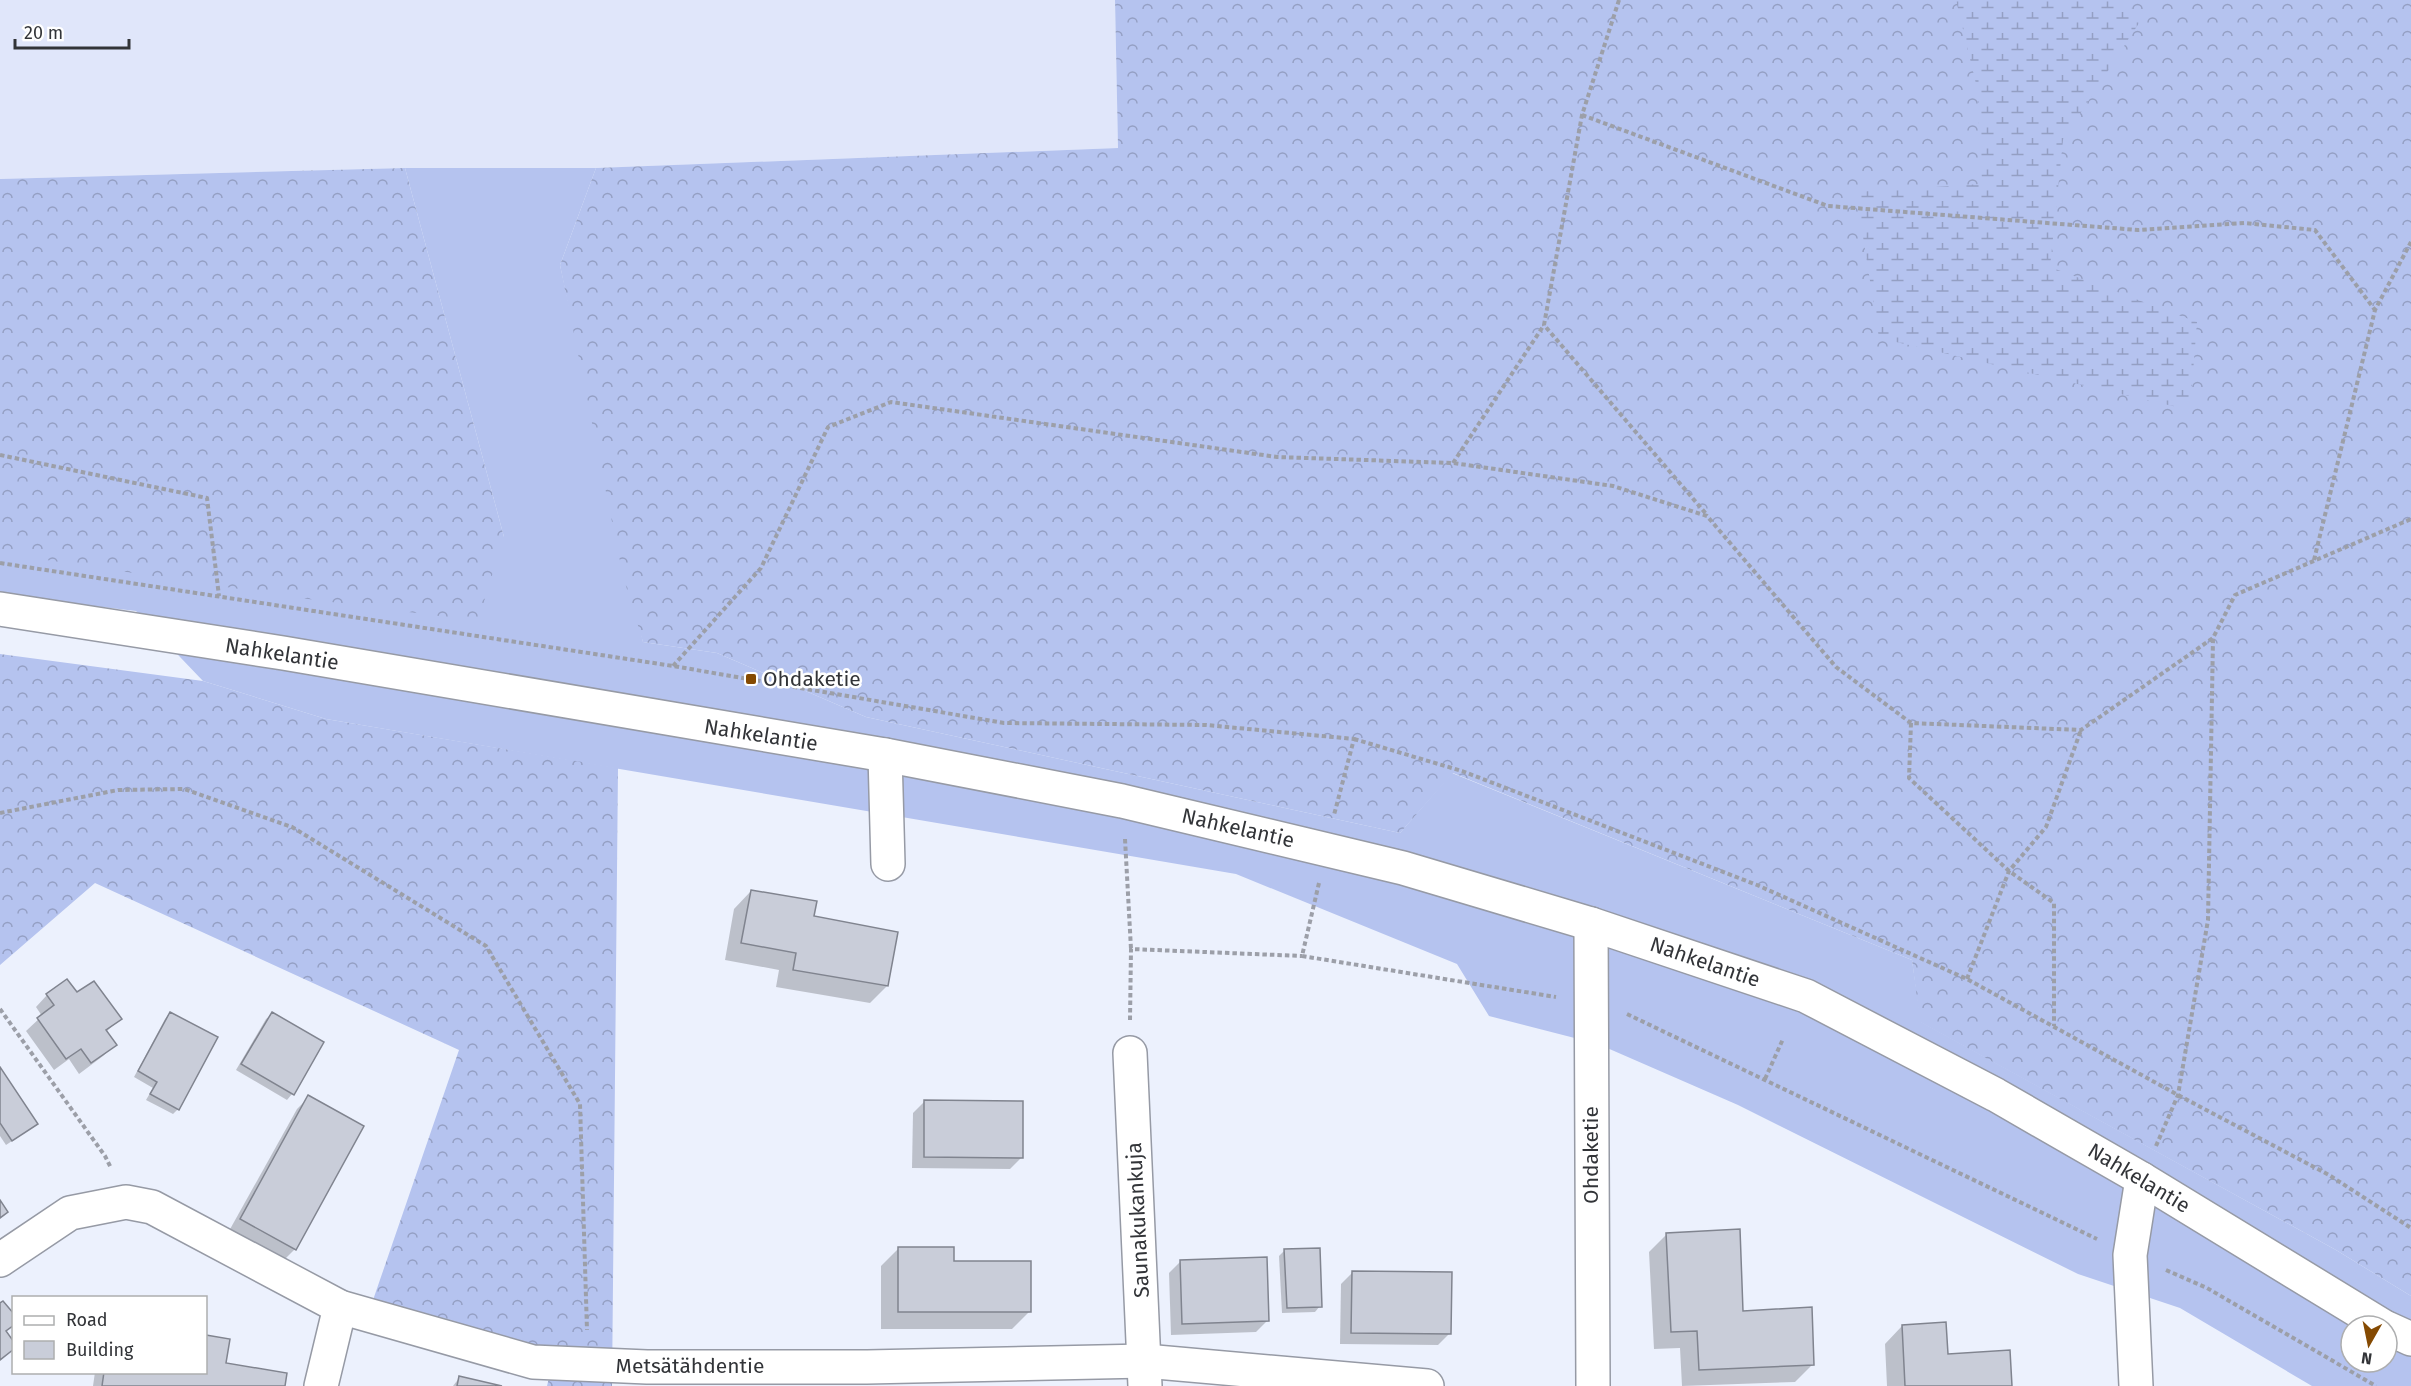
<svg xmlns="http://www.w3.org/2000/svg" width="2411" height="1386" viewBox="0 0 2411 1386" font-family="'Fira Sans',sans-serif">
	<defs>
		<pattern id="forest-crowns" width="20" height="18" patternUnits="userSpaceOnUse" patternTransform="scale(1.5)"><rect width="20" height="18" fill="#b5c3ef"/><path d="M2 6a3 3 0 1 1 6 0M12 15a3 3 0 1 1 6 0" fill="none" stroke="#949fc3"/></pattern>
		<pattern id="wetland-marsh" width="20" height="14" patternUnits="userSpaceOnUse" patternTransform="scale(1.5)"><rect width="20" height="14" fill="#b5c3ef"/><path d="M1 5h8M5 5V1M11 12h8M15 12V8" fill="none" stroke="#949fc3"/></pattern>
	</defs>
	<rect width="100%" height="100%" fill="#ecf1fd"/>
	<polygon fill="#e0e6fa" points="0,0 1115,0 1118,148 596,168 405,168 0,179"/>
	<path fill="#b5c3ef" fill-rule="evenodd" d="M405,168H596L560,265L643,642L717,653L866,717L1400,833L1452,773L1912,960L1921,1022L2336,1250L2411,1296V1386H2312L2180,1308L2078,1274L1738,1105L1598,1044L1489,1016L1457,964L1236,874L326,719L203,681L136,611L0,595V553L504,537ZM2351,1326H2387V1362H2351Z"/>
	<g fill="url(#forest-crowns)">
		<polygon points="1115,0 2411,0 2411,1296 2336,1250 1920,1022 1912,960 1453,773 1400,833 866,717 717,653 643,642 623,576 560,265 596,168 1118,148"/>
		<polygon points="405,168 504,537 478,621 285,596 0,553 0,179"/>
		<polygon points="0,654 203,681 326,719 618,768 612,1386 547,1386 555,1353 372,1303 459,1050 95,883 0,965"/>
	</g>
	<polygon fill="url(#wetland-marsh)" points="1956,0 2125,0 2141,20 2063,140 2050,267 2197,322 2190,410 1879,338 1856,192 1982,184 1977,88"/>
	<g fill="#0003">
		<polygon points="751,891 813,918 887,986 870,1003 776,987 779,970 725,960 734,909"/>
		<polygon points="47,995 77,995 120,1019 106,1032 115,1045 103,1056 79,1074 69,1059 54,1070 26,1031 42,1016 36,1007"/>
		<polygon points="170,1013 178,1109 173,1114 146,1100 153,1088 134,1077 165,1019"/>
		<polygon points="272,1014 322,1043 292,1094 287,1100 236,1070 266,1019"/>
		<polygon points="0,1070 30,1129 6,1145 0,1136"/>
		<polygon points="309,1097 362,1127 294,1250 283,1261 229,1231 297,1109"/>
		<polygon points="925,1101 1021,1158 1010,1169 912,1168 913,1113"/>
		<polygon points="1667,1234 1742,1312 1813,1364 1795,1382 1682,1386 1680,1348 1654,1349 1649,1252"/>
		<polygon points="899,1248 952,1262 1029,1312 1012,1329 881,1329 881,1266"/>
		<polygon points="1285,1250 1320,1306 1315,1312 1282,1313 1279,1256"/>
		<polygon points="1181,1261 1268,1320 1256,1332 1171,1335 1169,1273"/>
		<polygon points="1353,1272 1450,1333 1438,1345 1340,1344 1341,1284"/>
		<polygon points="1902,1326 1947,1356 2010,1386 1887,1386 1885,1344"/>
		<polygon points="206,1337 228,1340 224,1364 284,1386 93,1386 95,1372 206,1372"/>
		<polygon points="460,1377 496,1386 453,1386"/>
	</g>
	<g fill="#c9cdd9" stroke="#80848f" stroke-width="1.5">
		<polygon points="751,890 817,901 814,916 898,932 888,986 793,970 796,953 741,943"/>
		<polygon points="67,979 77,992 94,981 122,1019 106,1030 117,1045 91,1063 81,1049 66,1059 37,1018 54,1005 46,994"/>
		<polygon points="170,1012 218,1037 179,1110 150,1094 157,1082 138,1071"/>
		<polygon points="272,1012 324,1042 294,1095 241,1064"/>
		<polygon points="0,1067 38,1124 12,1141 0,1123"/>
		<polygon points="308,1095 364,1126 296,1250 240,1219"/>
		<polygon points="924,1100 1023,1101 1023,1158 924,1157"/>
		<polygon points="0,1200 8,1212 0,1218"/>
		<polygon points="1740,1229 1743,1311 1812,1307 1814,1365 1699,1370 1697,1331 1671,1332 1666,1233"/>
		<polygon points="898,1247 954,1247 954,1261 1031,1261 1031,1312 898,1312"/>
		<polygon points="1320,1248 1322,1307 1287,1308 1284,1249"/>
		<polygon points="1267,1257 1269,1321 1182,1324 1180,1260"/>
		<polygon points="1352,1271 1452,1272 1451,1334 1351,1333"/>
		<polygon points="3,1301 14,1314 14,1325 6,1331 14,1342 14,1349 0,1360 0,1303"/>
		<polygon points="1946,1322 1948,1354 2010,1350 2012,1386 1905,1386 1902,1325"/>
		<polygon points="206,1335 230,1339 226,1363 287,1373 285,1386 102,1386 104,1372 206,1372"/>
		<polygon points="459,1376 502,1386 457,1386"/>
	</g>
	<g fill="none" stroke-linecap="round" stroke-linejoin="round">
		<defs>
			<g id="minor">
				<polyline points="885,755 888,864"/>
				<polyline points="1591,924 1593,1386"/>
				<polyline points="1130,1053 1145,1386"/>
				<polyline points="0,1260 70,1213 126,1202 152,1207 340,1307 533,1362 647,1367 867,1367 1145,1361 1427,1386"/>
				<polyline points="321,1386 340,1307"/>
				<polyline points="2136,1386 2130,1255 2142,1179"/>
			</g>
			<g id="major">
				<polyline points="0,609 283,653 885,755 1122,801 1403,868 1591,924 1806,996 1996,1095 2142,1179 2383,1326"/>
				<polyline points="2387,1328 2411,1339"/>
			</g>
		</defs>
		<use href="#minor" stroke="#969aa5" stroke-width="36"/>
		<use href="#major" stroke="#969aa5" stroke-width="36"/>
		<g stroke="#9c9fa8" stroke-width="4" stroke-dasharray="4.5 3" stroke-linecap="butt">
			<polyline points="1619,0 1582,115 1544,325 1707,515"/>
			<polyline points="1582,115 1828,206 2138,230 2245,223 2315,230 2375,310"/>
			<polyline points="0,455 207,498 219,596"/>
			<polyline points="1453,463 1544,325"/>
			<polyline points="2314,560 2375,310 2411,242"/>
			<polyline points="0,563 673,666 1004,723 1206,725 1354,739 1334,815"/>
			<polyline points="673,666 761,568 828,427 891,402 1277,457 1453,463 1613,486 1707,516 1836,667 1911,723 2081,730 2213,638 2235,595 2411,519"/>
			<polyline points="1911,723 1909,778 2009,871 2054,903 2054,1026"/>
			<polyline points="1354,739 1462,771 1757,885 1967,979 2178,1095 2329,1175 2411,1228"/>
			<polyline points="0,813 118,790 184,789 292,827 486,946 580,1104 587,1330"/>
			<polyline points="1125,839 1131,949"/>
			<polyline points="1319,883 1302,956 1556,997"/>
			<polyline points="1967,979 2009,871 2046,827 2081,730"/>
			<polyline points="0,1009 105,1156 111,1168"/>
			<polyline points="1627,1014 2097,1239"/>
			<polyline points="1130,1020 1131,949 1302,956"/>
			<polyline points="1765,1079 1783,1039"/>
			<polyline points="2156,1146 2178,1095 2208,920 2213,639"/>
			<polyline points="2166,1270 2207,1288 2376,1386"/>
		</g>
		<use href="#minor" stroke="#fff" stroke-width="33"/>
		<use href="#major" stroke="#fff" stroke-width="33"/>
	</g>
	<rect fill="#854a02" stroke="#fff" stroke-width="2" x="745" y="673" width="12" height="12" rx="3"/>
	<g text-anchor="middle" dominant-baseline="central" stroke-width="5" stroke-linejoin="round" paint-order="stroke">
		<g font-size="21" fill="#323438" stroke="#fff">
			<text transform="translate(282 654) rotate(9)">Nahkelantie</text>
			<text transform="translate(761 735) rotate(9)">Nahkelantie</text>
			<text transform="translate(1238 828) rotate(13)">Nahkelantie</text>
			<text transform="translate(1705 962) rotate(19)">Nahkelantie</text>
			<text transform="translate(1591 1155) rotate(-90)">Ohdaketie</text>
			<text transform="translate(2139 1178) rotate(31)">Nahkelantie</text>
			<text transform="translate(1138 1220) rotate(-93)">Saunakukankuja</text>
			<text x="690" y="1366">Metsätähdentie</text>
		</g>
		<g font-size="21" fill="#323438" stroke="#fff" text-anchor="start">
			<text x="763" y="679">Ohdaketie</text>
		</g>
	</g>
	<rect x="12" y="1296" width="195" height="78" fill="#ffffff" stroke="#adaeaf" stroke-width="1.5"/>
	<rect x="24" y="1316" width="30" height="9" fill="#ffffff" stroke="#adaeaf" stroke-width="1.5"/>
	<text x="66" y="1326" font-size="18" fill="#323438">Road</text>
	<rect x="24" y="1341" width="30" height="18" fill="#c9cdd9" stroke="#adaeaf" stroke-width="1.5"/>
	<text x="66" y="1356" font-size="18" fill="#323438">Building</text>
	<g transform="translate(2369 1344) rotate(189)"><circle r="28" fill="#ffffff" stroke="#adaeaf" stroke-width="1.5"/>
	<path d="M0-4.5L10 22L0 15L-10 22Z" fill="#854a02"/>
	<text y="-9" font-size="16" font-weight="bold" text-anchor="middle" fill="#323438">N</text>
	</g>
	<path d="M15 39v9h114v-9" fill="none" stroke="#323438" stroke-width="3"/>
	<text x="24" y="39" font-size="18" fill="#323438" stroke="#ffffff" stroke-width="4.5" paint-order="stroke">20 m</text>
</svg>
